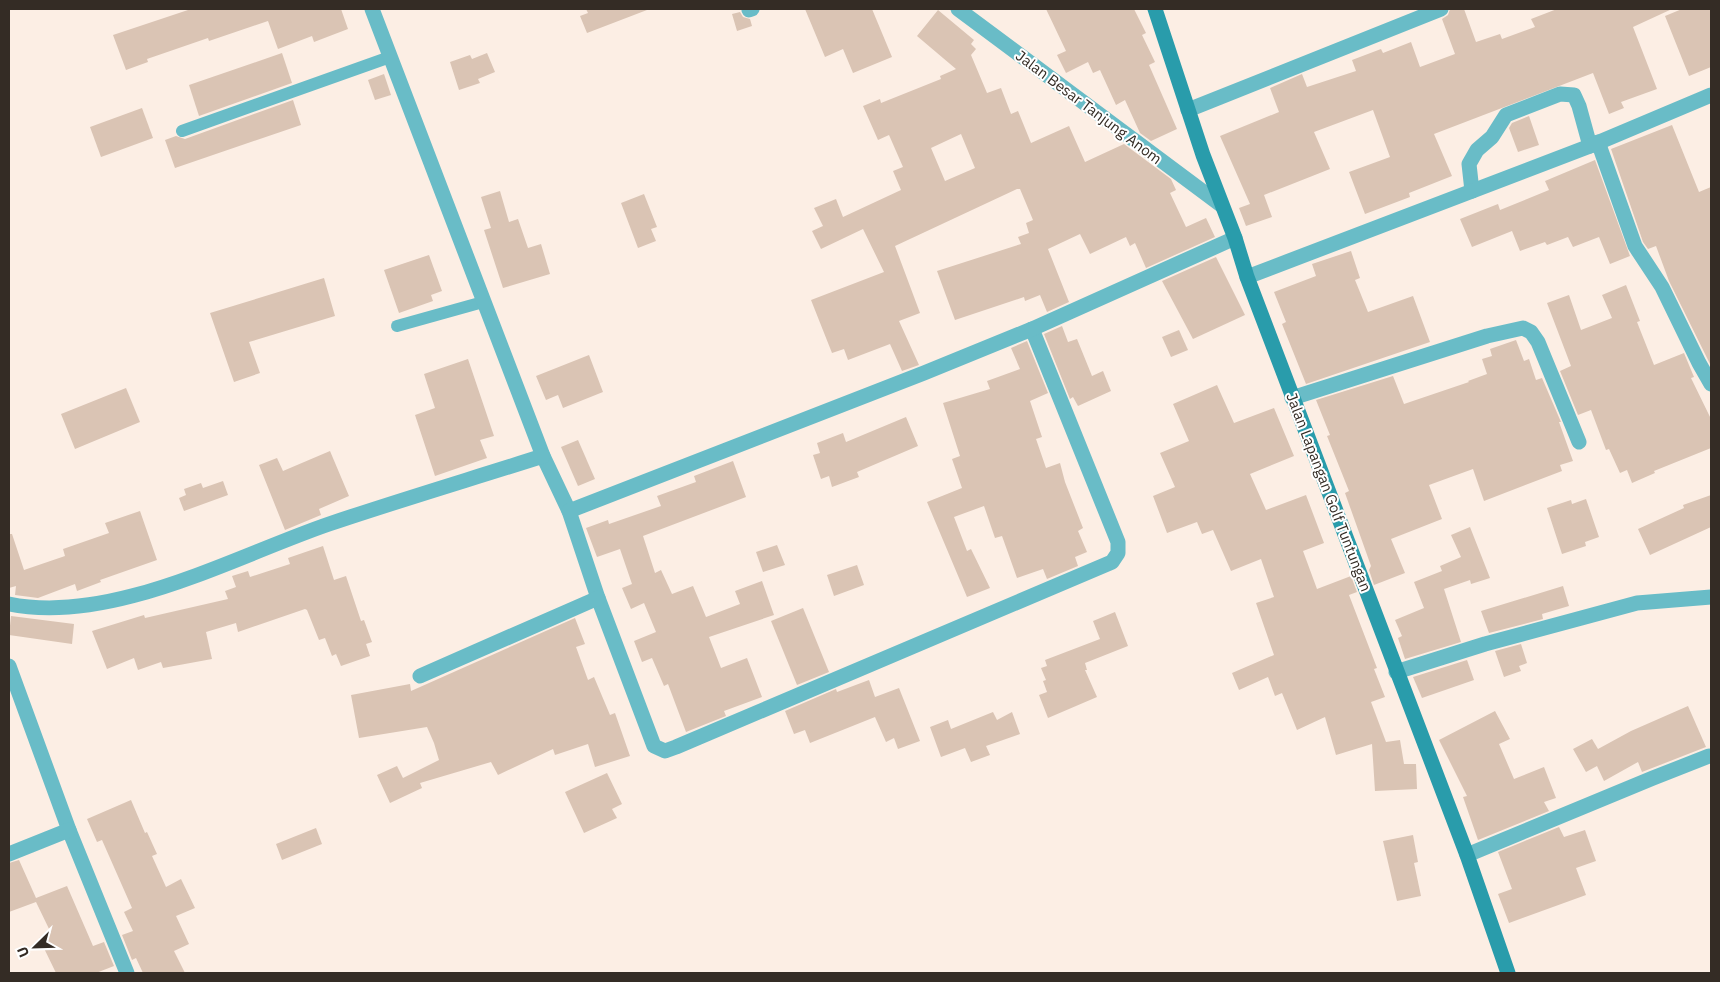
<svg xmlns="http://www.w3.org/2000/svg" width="1720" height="982" viewBox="0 0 1720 982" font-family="'IBM Plex Sans',sans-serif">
	<rect width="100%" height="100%" fill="#fceee4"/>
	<g fill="#dac4b4" fill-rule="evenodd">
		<polygon points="191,9 341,9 348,29 314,42 312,36 278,49 268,21 209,41 208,38 147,59 148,62 126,70 113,35"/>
		<polygon points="586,9 647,9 647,10 587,33 580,16 588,13"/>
		<polygon points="805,9 872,9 892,57 853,73 843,49 825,57"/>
		<polygon points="1046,9 1134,9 1146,33 1142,35 1155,62 1149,65 1177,129 1151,141 1140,133 1125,100 1116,105 1100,70 1093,73 1088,62 1066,73 1057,55 1066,51"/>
		<polygon points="1450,9 1464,9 1476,42 1500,34 1502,39 1535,27 1531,19 1557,9 1672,9 1633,27 1657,89 1621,102 1624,108 1609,114 1593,73 1434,134 1452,176 1409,193 1410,197 1365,214 1349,172 1390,157 1373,110 1314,132 1330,169 1264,195 1272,217 1246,226 1239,208 1250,204 1220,136 1279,112 1270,88 1302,74 1307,87 1356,71 1352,60 1381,49 1383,53 1411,42 1420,67 1455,54 1442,19 1448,15"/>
		<polygon points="1682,9 1711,9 1711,67 1689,76 1665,16"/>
		<path d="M938,10L974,40L971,44L976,49L971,55L987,93L1001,88L1011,114L1018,111L1031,143L1069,126L1085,162L1124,144L1171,179L1176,190L1170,193L1186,227L1206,218L1215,237L1146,268L1135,243L1130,246L1126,237L1090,254L1080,234L1048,249L1069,302L1047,312L1040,295L1025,301L1024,297L955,320L937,271L1021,244L1018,237L1029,233L1026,223L1033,220L1020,189H1017L895,246L920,313L899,321L919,365L902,371L890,344L848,360L844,349L832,353L811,300L884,272L863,229L821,249L812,231L823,226L814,208L836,199L843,217L901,190L893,171L903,167L889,135L878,140L863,106L880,99L881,103L941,79L940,76L956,69L917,36ZM961,134L975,168L945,181L931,148Z"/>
		<polygon points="740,12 743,17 750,19 752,26 737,31 732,14"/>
		<polygon points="282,53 292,83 199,116 189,85"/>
		<polygon points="487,53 495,72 478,79 480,83 459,90 450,62 470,55 472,59"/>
		<polygon points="384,74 391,95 375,100 368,80"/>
		<polygon points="293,100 301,125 175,168 165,140 176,136 185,139"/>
		<polygon points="142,108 153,138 101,157 90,127"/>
		<polygon points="1529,116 1539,145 1518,152 1509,128 1512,123"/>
		<polygon points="1672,125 1699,192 1711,187 1711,366 1669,281 1656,246 1648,249 1643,242 1611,149"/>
		<polygon points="1595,160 1630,256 1610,264 1599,237 1573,247 1568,237 1547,245 1545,242 1520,251 1512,231 1472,247 1460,219 1498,204 1500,210 1549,190 1545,181"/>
		<polygon points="500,191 509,222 518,219 528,248 541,244 550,274 503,288 484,230 491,228 481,197"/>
		<polygon points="644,194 657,227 651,229 656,241 638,248 621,203"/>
		<polygon points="1351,251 1360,278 1355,280 1368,312 1413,296 1430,342 1306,384 1282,324 1286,322 1274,292 1316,276 1312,264"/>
		<polygon points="429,255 442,291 431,295 433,301 399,313 384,270"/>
		<polygon points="1216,257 1245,315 1193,339 1162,281"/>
		<polygon points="324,278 335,316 249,342 260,373 234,382 210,313"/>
		<polygon points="1626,285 1640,321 1637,322 1654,365 1684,353 1694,377 1691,378 1711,419 1711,448 1654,471 1655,473 1632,483 1627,470 1620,473 1609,449 1606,450 1591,410 1578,415 1560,371 1571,366 1547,303 1569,295 1581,330 1612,318 1602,295"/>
		<polygon points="1062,326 1068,342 1077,339 1092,376 1103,371 1111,391 1078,406 1073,397 1070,399 1044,334"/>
		<polygon points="1179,330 1188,350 1171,357 1162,337"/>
		<polygon points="1516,340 1524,361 1529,359 1536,380 1542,378 1561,422 1559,422 1573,461 1560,465 1562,471 1484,501 1473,469 1429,485 1442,519 1391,539 1405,573 1374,585 1369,570 1371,566 1345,493 1349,491 1327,436 1330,435 1316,400 1393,376 1404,404 1469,382 1468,381 1487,374 1482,359 1492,356 1490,349"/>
		<polygon points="1027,341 1048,393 1030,401 1042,437 1036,439 1046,468 1060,463 1065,482 1083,528 1078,531 1087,552 1075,557 1078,566 1047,579 1043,569 1017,578 1002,536 995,538 984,506 954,517 967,551 971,549 990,588 967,597 927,502 962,488 952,459 960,456 943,403 990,389 987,381 1020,369 1011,348"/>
		<polygon points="589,355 603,392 563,408 558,395 546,400 536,376"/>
		<polygon points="468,359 494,436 480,440 487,458 435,476 415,415 435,408 424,374"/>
		<polygon points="1217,385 1234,423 1274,408 1294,456 1250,474 1266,510 1306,495 1324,543 1303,551 1317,589 1351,576 1357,592 1349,595 1377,668 1374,669 1385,697 1371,702 1386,742 1400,740 1404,764 1416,764 1417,789 1375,791 1372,744 1336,755 1325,717 1297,730 1282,693 1275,696 1268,677 1239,690 1232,673 1274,655 1256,603 1274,597 1261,559 1231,571 1213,530 1202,534 1197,522 1167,533 1153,496 1175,487 1160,453 1189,441 1173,404"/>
		<polygon points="126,388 140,422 75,449 61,414"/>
		<polygon points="906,417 918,446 857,472 859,477 832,487 829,476 821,479 813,455 820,453 817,443 843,433 846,442"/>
		<polygon points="578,440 595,479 578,486 561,447"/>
		<polygon points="330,451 349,496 319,509 321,515 285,530 259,465 277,458 283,471"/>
		<polygon points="733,461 746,497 643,536 655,573 661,570 672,594 693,586 706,617 740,604 735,591 762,581 774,615 709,637 721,668 747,658 762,697 724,711 726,716 686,732 668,684 664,686 652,658 642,662 634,641 656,632 644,603 631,609 622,588 632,584 620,549 597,557 586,528 608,520 609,524 661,506 657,496 696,482 694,476"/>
		<polygon points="223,481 228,495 184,511 179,498 186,495 184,489 201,483 203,488"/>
		<polygon points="1711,495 1711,527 1650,555 1638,529 1684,508 1683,505"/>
		<polygon points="1586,499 1599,537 1585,542 1586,546 1562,554 1547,508 1571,500 1572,504"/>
		<polygon points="140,511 157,560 100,580 101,582 77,591 75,584 38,598 15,595 16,586 9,588 9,534 12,534 24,570 65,556 63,549 109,533 105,523"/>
		<polygon points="1470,527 1490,578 1471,584 1470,580 1444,589 1461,642 1405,659 1398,638 1402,636 1395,620 1424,608 1414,582 1442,571 1440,566 1461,557 1451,535"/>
		<polygon points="777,545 785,565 763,572 756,552"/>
		<polygon points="323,546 334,580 346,576 361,621 364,620 372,642 366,644 370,656 341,666 336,654 332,656 325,638 319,640 307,610 305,609 238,632 236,623 206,632 212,659 163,668 161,662 138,670 134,658 107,669 92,631 144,615 145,618 228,599 225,591 236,587 232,576 248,571 250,577 290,564 288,558"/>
		<polygon points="857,565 864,585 834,596 827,575"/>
		<polygon points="1563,586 1569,606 1542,614 1543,619 1489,633 1481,611"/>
		<polygon points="803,608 829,672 797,685 771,621"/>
		<polygon points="1115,612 1128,646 1085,663 1087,670 1085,670 1097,697 1048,718 1039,695 1047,692 1043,681 1046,680 1041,668 1047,666 1045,660 1100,639 1093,621"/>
		<polygon points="11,616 74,624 72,644 9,635"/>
		<polygon points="575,618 585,644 576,647 588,680 594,677 610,715 615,713 630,756 595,767 588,744 555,755 553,749 498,775 491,762 420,783 422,788 390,803 377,775 397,766 403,778 439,760 434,743 427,727 359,738 351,695 410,684 411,691"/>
		<polygon points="1521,644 1527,663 1519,666 1521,671 1504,677 1495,651"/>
		<polygon points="1467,660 1474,680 1422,698 1413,677"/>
		<polygon points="869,680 875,697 899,688 920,741 898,749 894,738 886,742 875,717 810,743 805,730 794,734 785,711 836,689 837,692"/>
		<polygon points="1688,706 1706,747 1642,772 1638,762 1604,781 1597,766 1586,772 1573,749 1592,739 1598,749 1631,731"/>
		<polygon points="1495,711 1510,739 1499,744 1514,779 1544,767 1556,798 1544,802 1549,811 1478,840 1463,797 1467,796 1439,740"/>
		<polygon points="993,712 997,720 1012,712 1020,734 986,746 990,755 971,762 965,748 941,757 930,727 948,720 951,729"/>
		<polygon points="607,773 622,804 612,809 617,818 584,833 565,792"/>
		<polygon points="131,800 145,833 147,832 157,854 152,856 166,887 181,879 195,908 176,916 189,944 174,951 185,973 143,973 136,958 132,960 122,935 133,931 124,912 132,908 102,840 97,842 87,819"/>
		<polygon points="1559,827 1564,837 1585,830 1596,861 1576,868 1586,895 1509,923 1498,894 1512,889 1498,852"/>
		<polygon points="316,828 322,844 282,860 276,844"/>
		<polygon points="1413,835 1418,862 1414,863 1421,896 1397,901 1383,841"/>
		<polygon points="19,860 36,898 67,886 93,946 104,942 114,966 96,973 56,973 39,938 51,933 36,902 9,912 9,863"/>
	</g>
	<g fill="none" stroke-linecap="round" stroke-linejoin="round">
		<g stroke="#69bcc7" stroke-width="12">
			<polyline points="182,131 390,57"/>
			<polyline points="397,326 483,302"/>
		</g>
		<g stroke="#69bcc7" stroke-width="15">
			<polyline points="372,9 543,456 569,511 598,598 654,746 665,751 676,747 1112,562 1118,553 1118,542 1032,329"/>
			<polyline points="958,9 1221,205"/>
			<polyline points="749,10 752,9"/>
			<polyline points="1188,110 1441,9"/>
			<polyline points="1598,142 1635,246 1662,287 1699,363 1711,384"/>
			<polyline points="1472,191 1469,164 1477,150 1492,137 1506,115 1560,94 1574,95 1579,106 1590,146"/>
			<polyline points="1247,277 1590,146 1711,95"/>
			<polyline points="1292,398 1487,336 1523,328 1531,332 1538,342 1579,442"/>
			<polyline points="569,511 924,373 1032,329 1235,238"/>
			<path d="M9,604C111,625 233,557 329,524C400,500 471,479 543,456"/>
			<polyline points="9,666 69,830 127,973"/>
			<polyline points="1396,672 1485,644 1637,603 1711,597"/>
			<polyline points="420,676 598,598"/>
			<polyline points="9,854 69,830"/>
			<polyline points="1467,855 1653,778 1709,756"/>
		</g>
		<polyline stroke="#299cab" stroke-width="15" points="1155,9 1203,155 1235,238 1247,277 1467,855 1508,973"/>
	</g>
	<g text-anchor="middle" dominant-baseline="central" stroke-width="4" stroke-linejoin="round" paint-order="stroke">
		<g font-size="15" fill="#342c25" stroke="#fff">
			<text transform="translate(1089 107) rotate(37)">Jalan Besar Tanjung Anom</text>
			<text transform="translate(1329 492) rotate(69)">Jalan Lapangan Golf Tuntungan</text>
		</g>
	</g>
	<rect width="1720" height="982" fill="none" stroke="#342c25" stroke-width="20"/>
	<g transform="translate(35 947) rotate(247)" stroke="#ffffff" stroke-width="4" paint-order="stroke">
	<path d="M0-4L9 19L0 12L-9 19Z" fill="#342c25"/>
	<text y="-8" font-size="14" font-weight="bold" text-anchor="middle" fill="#342c25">U</text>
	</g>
</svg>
